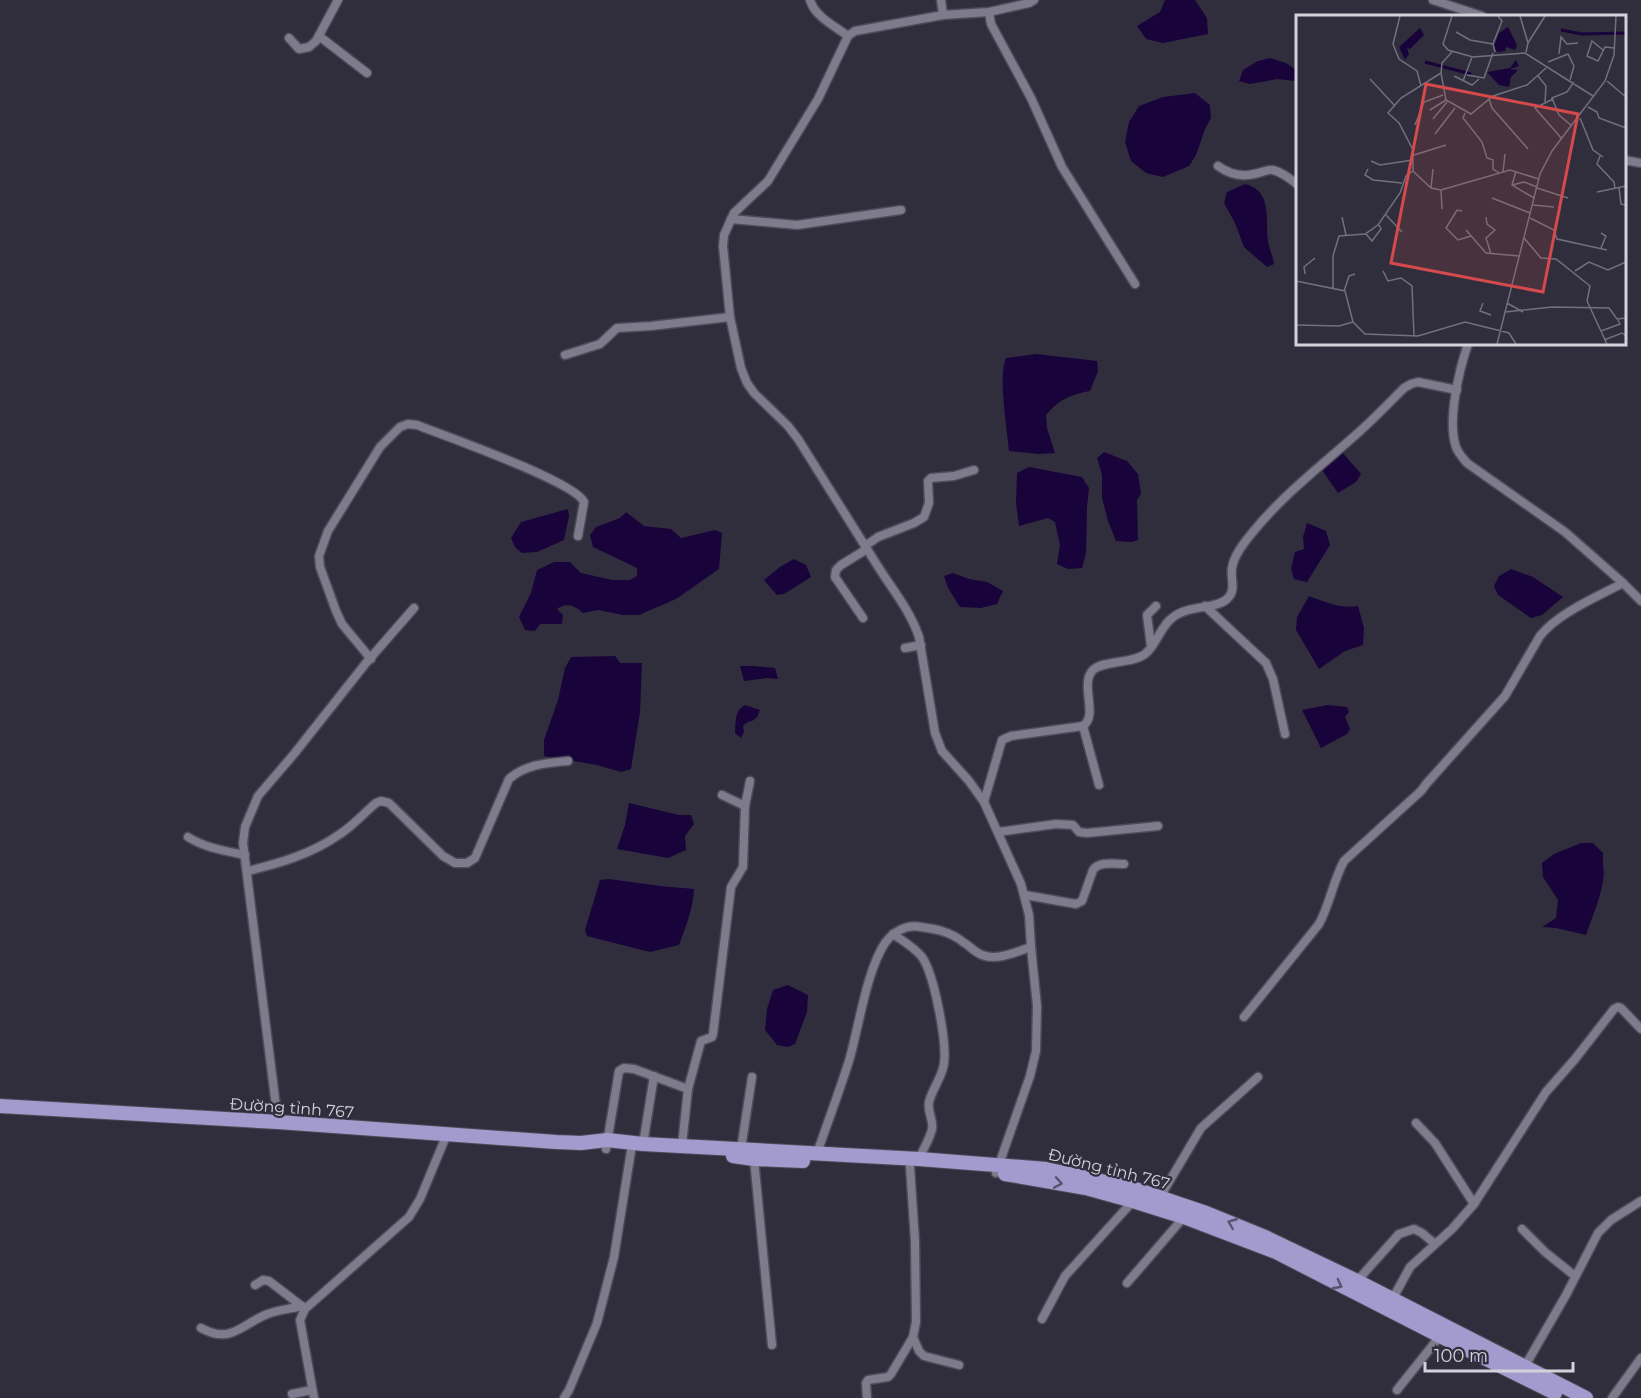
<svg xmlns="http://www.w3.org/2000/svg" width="1641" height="1398" viewBox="0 0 1641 1398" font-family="Montserrat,sans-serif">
	<rect width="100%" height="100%" fill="#302e3d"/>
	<g fill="#18033b">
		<polygon points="1165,0 1195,0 1207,18 1208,34 1163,43 1146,39 1137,26 1160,12"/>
		<polygon points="1270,58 1286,63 1296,70 1295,81 1277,79 1250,84 1239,81 1243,70 1258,61"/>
		<polygon points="1195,93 1210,105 1211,118 1205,129 1196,155 1189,166 1163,177 1146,173 1131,161 1125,142 1129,122 1139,106 1163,97"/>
		<path d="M1245,184C1273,191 1265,219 1268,241C1269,249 1273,256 1274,264L1267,267L1244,247L1235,223L1224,203L1227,192Z"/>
		<path d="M1036,354L1097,361L1098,371L1090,391C1072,394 1058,400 1046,415L1047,428L1055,453L1039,454L1009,451C1007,428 998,378 1006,358Z"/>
		<polygon points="1104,452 1127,461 1138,474 1141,494 1137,500 1138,540 1132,542 1116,541 1108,521 1102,498 1102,475 1097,458"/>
		<polygon points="1342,452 1361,474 1356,482 1338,493 1322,470 1322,467 1330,462"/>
		<polygon points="1029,467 1082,477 1089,488 1087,507 1086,553 1082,568 1068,569 1057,564 1060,545 1055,522 1048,518 1019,526 1016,503 1017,473"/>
		<polygon points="568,509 569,516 564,540 537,552 522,553 515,547 511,538 521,522"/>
		<path d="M626,512L644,526L671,529L681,538L715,530L722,533L719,569L676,599L639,615H623L598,610L583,613C575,606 567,602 557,609L563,615L562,624H540L535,631L525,630L519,617L531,593L537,570L554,562H570L581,573L612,580H630L637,576V568L593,547L590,535L596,527L620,518Z"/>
		<polygon points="1307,523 1326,531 1330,545 1307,582 1294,579 1291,569 1295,552 1304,549 1303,537"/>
		<polygon points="794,559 806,565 811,577 784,594 777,595 764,580 780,567"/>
		<polygon points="1511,569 1533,577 1563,597 1542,615 1531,618 1498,595 1494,586 1499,576"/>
		<polygon points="953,573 969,579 987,582 1003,591 997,604 981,608 960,607 948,588 944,576"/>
		<path d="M1309,596C1325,602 1341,609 1358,606L1364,628L1363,645L1345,651L1319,669L1296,630L1297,617Z"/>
		<polygon points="615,656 620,663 642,663 640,712 631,769 621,772 597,765 544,756 544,740 558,700 565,668 571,657"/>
		<polygon points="740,666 753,666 775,668 778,679 767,678 744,681"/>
		<path d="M745,705L760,710C755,725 750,718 743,726L744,732L741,738L735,733C736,722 734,711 745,705Z"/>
		<polygon points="1328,705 1347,707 1349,712 1345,717 1350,729 1347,734 1321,748 1302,710"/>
		<polygon points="629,803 679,815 691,815 694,824 685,836 686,850 668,858 617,849 625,825"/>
		<path d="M1581,843H1593L1603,853C1602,862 1605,872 1603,881C1600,900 1592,917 1586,935L1556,928L1542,927L1556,918L1558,900L1543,877L1542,863L1554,854Z"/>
		<path d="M609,879L660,886L694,889C693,909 686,926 679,945L650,952L587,936L585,930L600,880Z"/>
		<polygon points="788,985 808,995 807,1012 795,1044 788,1047 777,1045 765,1030 767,1009 773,990"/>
	</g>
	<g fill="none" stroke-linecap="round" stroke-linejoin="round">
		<defs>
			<g id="minor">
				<path d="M810,0C815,17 835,26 848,36"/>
				<polyline points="941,0 943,15"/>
				<polyline points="1433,0 1482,16"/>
				<polyline points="989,12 991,24 1031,98 1062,167 1135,284"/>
				<polyline points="319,36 367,73"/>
				<polyline points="289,38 299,49 309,47 316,41 338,0"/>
				<polyline points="1624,160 1641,163"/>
				<path d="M1218,166C1229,174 1241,177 1254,174C1261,173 1267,169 1273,170C1281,172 1292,180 1298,185"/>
				<polyline points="731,219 797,225 901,210"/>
				<path d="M1468,344C1459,370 1447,421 1456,447C1458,453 1463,458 1467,463L1565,532L1623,583L1641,601"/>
				<polyline points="565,355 600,344 617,328 651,326 730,317"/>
				<polyline points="865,546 878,537 914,523 924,517 929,503 928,481 931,478 954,476 974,470"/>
				<polyline points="1205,606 1266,663 1273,679 1285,734"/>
				<polyline points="863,618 835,577 836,570 841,565 867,549"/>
				<polyline points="1151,646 1147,615 1156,606"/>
				<polyline points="905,648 921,645"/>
				<path d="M371,659L342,624L336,611L320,567L319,556L328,531L380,447L400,427L408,424L417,425C445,436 574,481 584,502L578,536"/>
				<polyline points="1083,726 1099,785"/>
				<polyline points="722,795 745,806"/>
				<path d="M984,802L1002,740L1011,736L1083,726C1099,715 1079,684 1093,670C1103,660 1132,664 1145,654C1156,646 1160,627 1172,618C1189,604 1215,610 1227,599C1237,590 1230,579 1232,568C1234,555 1244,543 1252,533C1281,497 1317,469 1351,439C1370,423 1387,405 1404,388L1411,384L1418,382L1457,390"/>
				<polyline points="998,832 1056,824 1073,825 1079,832 1087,833 1158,826"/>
				<path d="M188,837C205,848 226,851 245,855"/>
				<path d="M248,871C280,863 312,854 340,834C353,826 364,813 376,803L381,801L389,803L443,856L455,863H467L475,858L509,779C526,764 547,763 568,761"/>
				<path d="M1025,895L1076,904L1082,901L1093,870C1099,861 1114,864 1124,864"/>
				<path d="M893,934C903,941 914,947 922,957C934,974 949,1048 943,1068C940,1080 932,1090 929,1102C927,1112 934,1120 932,1129C930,1139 923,1149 919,1159"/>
				<path d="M1244,1017L1319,924C1330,904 1333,881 1344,861L1421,791L1427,783L1505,696L1540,636C1558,613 1597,597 1623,583"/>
				<polyline points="278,1122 243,843 245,827 258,796 294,754 366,663 414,608"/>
				<polyline points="1416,1123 1435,1143 1474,1204"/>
				<polyline points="643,1144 654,1076"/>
				<polyline points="682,1145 688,1089 701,1041 712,1037 713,1034 731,887 743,867 745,806 750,781"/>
				<polyline points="606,1149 619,1071 624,1068 634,1069 688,1089"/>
				<polyline points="741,1149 752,1077"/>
				<path d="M817,1153C828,1122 839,1092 849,1061C859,1027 866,972 885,943C893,932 906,924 921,927C936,929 951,932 963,942C970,946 974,952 982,955C997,961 1016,952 1031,947"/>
				<polyline points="754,1159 772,1345"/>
				<path d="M996,1173L1030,1076L1036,1051L1037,1006L1031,947L1029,915L1021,884L984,802L969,781L942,751L935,733L919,637C910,610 892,589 877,565C851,523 824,481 798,439L788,426L754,393L747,383L741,368L730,317L723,246L724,235L734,213L768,181L818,99L848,36L855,31L943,15L989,12L1029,3L1034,0"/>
				<polyline points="1160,1197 1201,1128 1258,1077"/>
				<polyline points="1522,1229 1545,1252 1575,1276"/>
				<polyline points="1357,1281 1399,1234 1414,1229 1422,1233 1435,1244"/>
				<polyline points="1127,1283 1184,1217"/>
				<polyline points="255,1285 263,1280 269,1281 303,1307"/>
				<polyline points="1392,1300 1410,1267 1452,1229 1474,1204 1546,1092 1575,1059 1614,1009 1618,1007 1621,1008 1641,1029"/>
				<polyline points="1042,1319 1065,1276 1133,1201"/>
				<path d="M201,1328C230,1344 240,1326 265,1315C276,1310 290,1309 302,1306"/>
				<polyline points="913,1337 919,1351 924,1356 959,1365"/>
				<polyline points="1525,1366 1566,1295 1598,1233 1611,1220 1641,1201"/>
				<polyline points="1397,1390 1440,1336"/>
				<polyline points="292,1394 312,1390"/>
				<polyline points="314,1398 300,1320 305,1309 409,1217 420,1199 447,1134"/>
				<polyline points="564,1398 569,1390 597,1323 614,1257 631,1151"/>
				<polyline points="867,1398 866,1383 868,1380 888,1377 891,1374 913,1337 916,1322 915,1241 910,1167"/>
				<polyline points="1612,1398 1641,1358"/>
			</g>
			<g id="primary">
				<polyline points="0,1106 278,1122 556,1142 581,1143 607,1140 643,1144 919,1159 1046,1169 1129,1187 1206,1213 1265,1237 1357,1281 1586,1398"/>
				<polyline points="733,1156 754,1159 803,1161"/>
				<polyline points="1005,1174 1086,1188 1133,1201 1184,1217 1276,1252 1440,1336 1555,1393"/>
			</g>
		</defs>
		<use href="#minor" stroke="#4d4b57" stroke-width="11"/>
		<use href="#primary" stroke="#4d4b57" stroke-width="16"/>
		<use href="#minor" stroke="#7e7b8c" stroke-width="8"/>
		<use href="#primary" stroke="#a39acd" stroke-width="14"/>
	</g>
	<defs><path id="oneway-chevron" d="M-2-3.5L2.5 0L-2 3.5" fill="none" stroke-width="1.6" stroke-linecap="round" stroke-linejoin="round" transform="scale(1.5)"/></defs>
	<g stroke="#58546f">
		<use href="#oneway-chevron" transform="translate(1058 1183) rotate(10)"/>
		<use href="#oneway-chevron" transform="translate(1232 1223) rotate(-158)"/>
		<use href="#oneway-chevron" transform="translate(1338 1285) rotate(28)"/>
	</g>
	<g text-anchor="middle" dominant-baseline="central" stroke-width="4.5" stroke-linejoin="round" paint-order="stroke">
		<g font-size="16" fill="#d3d2db" stroke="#302e3d">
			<text transform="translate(292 1108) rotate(4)">Đường tỉnh 767</text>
			<text transform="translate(1109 1169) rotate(14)">Đường tỉnh 767</text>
		</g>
	</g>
	<g transform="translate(1296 15)">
		<rect width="330" height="330" fill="#302e3d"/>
		<path d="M212,12L221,30L219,35L210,32L209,36L201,37L198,31L203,18ZM124,13L128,20L114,34L111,33L113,39L109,45L103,32ZM220,45L223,51L214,54L222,55L215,62L213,72L203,70L191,57L214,53Z" fill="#18033b"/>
		<path fill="none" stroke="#18033b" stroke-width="3" d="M265,15L286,19L330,18M129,47L175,59"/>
		<path fill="none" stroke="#71707c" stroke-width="1.5" d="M104,1L97,29L103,44L121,56L125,71M156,1L147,29L152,35L177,42L229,38L297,81M224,1L232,28L230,37M160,17L174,25L197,29M232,28L249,1M307,35L296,26L291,41L302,46L309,32L318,33M199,37L197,29L206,6L202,1M263,39L265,22L271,29L282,28M252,47L272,39L278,51L274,65M145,58L150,85L175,99L197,81L231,70L250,53M171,60L188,63L197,38M158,61L176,70L183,64M242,61L250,71L249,87M74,64L99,91M167,66L176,42M311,66L330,82M193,84L196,93L232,134M257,84L239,93L266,124M292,92L301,97L303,103L330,113M134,95L150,85M169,98L167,103L186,127L191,143L197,145V154L203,158M284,103L297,135L307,142M137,104L151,87M119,110L128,87L147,80M276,111L263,100L256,83L271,77L278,67M139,119L159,93M118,140L150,130M304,141L301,149L318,167L319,174M75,146L84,150L117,145M72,154L69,160L77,165L106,168M117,156V135L103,108L92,98L105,83L145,58L146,48L156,37M117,156L135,173L145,175L214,155L243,164M220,156L216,170L238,183M207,157L209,139M216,170L228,167L241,172M135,173L137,154M241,173L272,183M323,173L325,189L330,190M145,175L146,194M301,177L330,171M196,183L234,198M237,190L258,192M166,196L161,195L150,213L162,225L175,221M90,200L106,217M46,202L50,220M190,202L191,209L199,215L190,223L195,239M234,203L258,215L261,224L311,235M170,215L190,238L223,241M305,218L310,221L305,233M70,219L76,226L85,214L83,210M228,223L245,243L260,244L294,271L291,286L311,329M87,256L92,266L105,263L116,271L118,321M279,256L293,247L312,255L330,247M9,259L8,252L19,243M0,266L49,276L57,307L69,319L122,321L169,307L213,318L220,329M37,274V241L43,221L69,219L82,210L104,178L110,161L117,156M48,276L53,261L59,259M187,288L184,296L195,300M211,288L227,297M209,297L256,292L313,293L321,304L330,303M0,310L43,311L57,307M305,316L324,309L322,305M308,325L326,318L330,321M201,329L244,159L256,136L309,66L318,40L320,1"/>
		<path fill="#d54a4c" fill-opacity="0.15" stroke="#d54a4c" stroke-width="3" d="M130,69L282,99L247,277L95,248Z"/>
		<rect width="330" height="330" fill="none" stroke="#d3d2db" stroke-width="3"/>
	</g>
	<path d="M1425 1362v9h148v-9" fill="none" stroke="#d3d2db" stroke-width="3"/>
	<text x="1434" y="1362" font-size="18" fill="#d3d2db" stroke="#302e3d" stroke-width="4.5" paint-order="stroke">100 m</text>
</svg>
